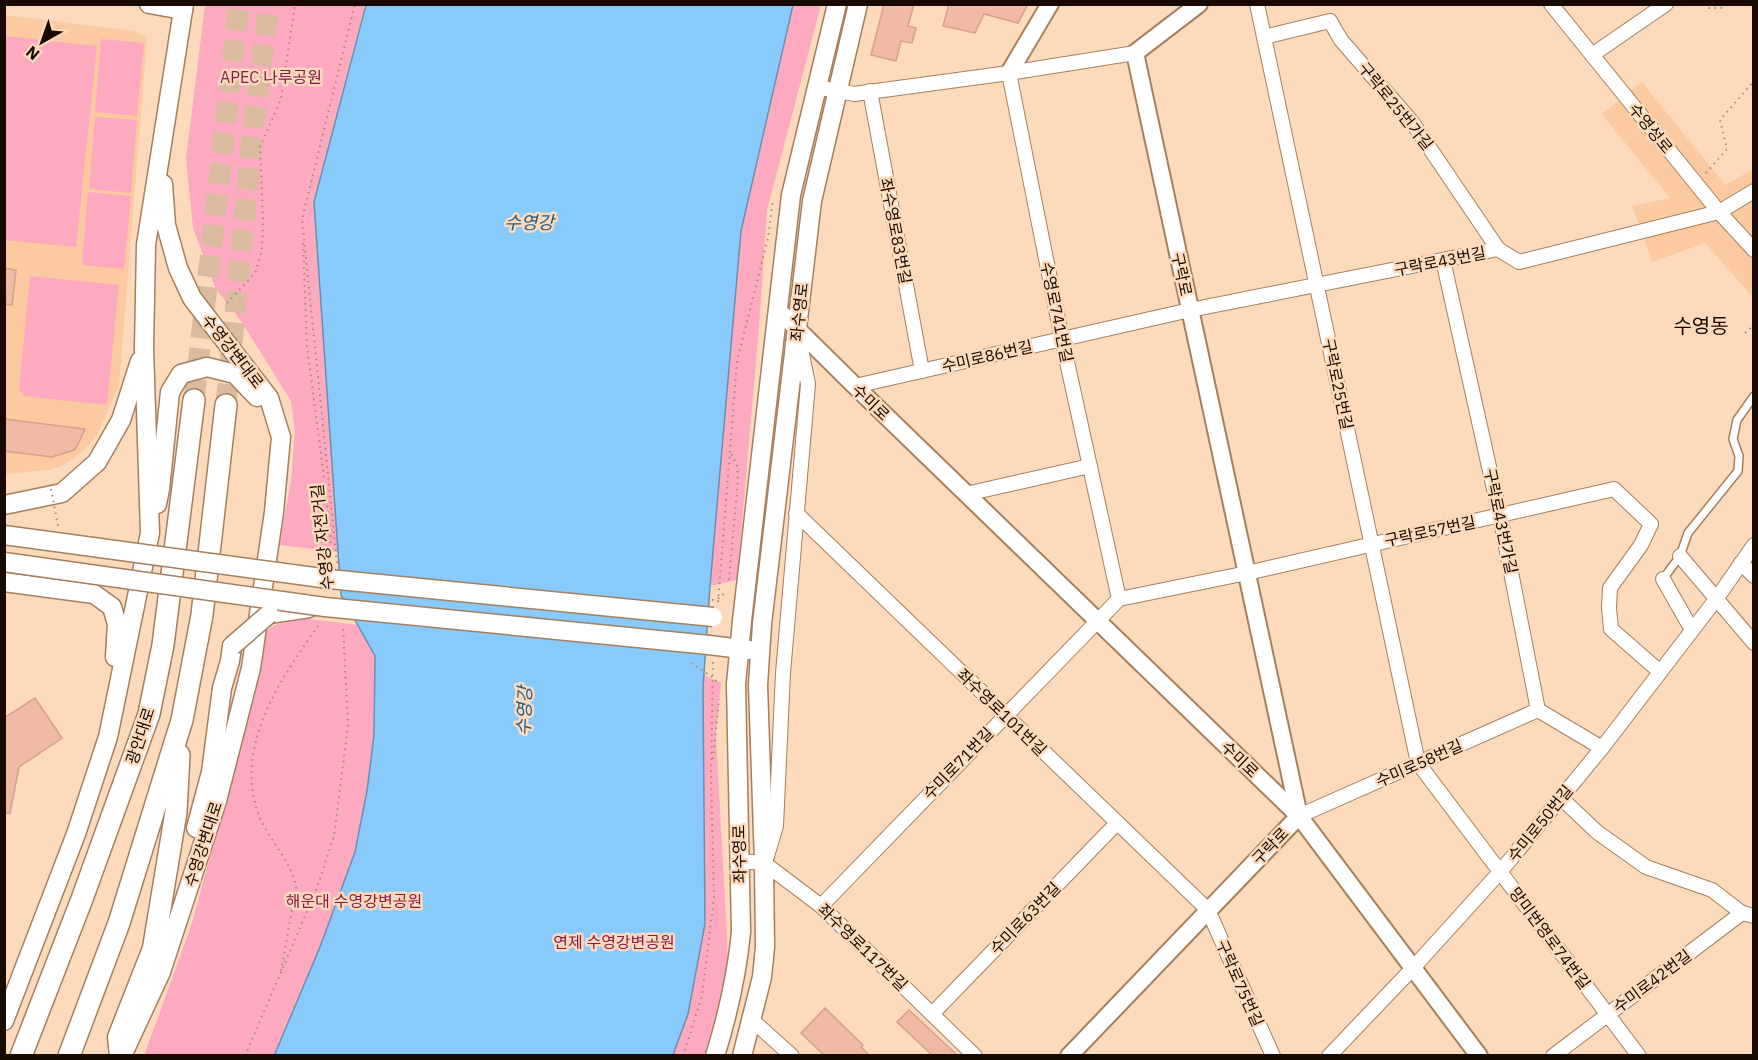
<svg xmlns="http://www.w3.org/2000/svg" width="1758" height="1060" viewBox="0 0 1758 1060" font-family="'IBM Plex Sans','Noto Sans KR',sans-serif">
	<rect width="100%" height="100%" fill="#fddabc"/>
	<g fill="#fbcaa0">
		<polygon points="5,15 134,31 147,38 119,386 97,435 81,453 64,465 49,470 5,474"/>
		<polygon points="1642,82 1725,185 1753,169 1753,297 1705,243 1652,262 1632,206 1670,198 1602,114"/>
	</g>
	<g fill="#fda9bf">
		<polygon points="205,5 365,5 314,202 349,553 279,545 291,481 295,431 291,401 241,321 216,289 193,228 186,159"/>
		<polygon points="779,5 821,5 767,210 759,326 737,580 687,591 706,431"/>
		<polygon points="5,36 97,46 76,247 5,240"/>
		<polygon points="101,39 144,43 137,116 95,112"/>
		<polygon points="95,117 137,120 131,193 89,189"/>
		<polygon points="88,192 131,196 124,269 82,265"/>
		<polygon points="30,276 119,285 107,405 24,396 19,390"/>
		<polygon points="300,618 678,663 721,683 716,734 729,976 706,1055 144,1056 192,923 245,727 262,634 275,625"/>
	</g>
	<polygon fill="#89cafc" stroke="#6790b1" stroke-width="1.5" points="366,5 793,5 741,231 710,586 703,688 705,924 688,1014 673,1055 274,1056 320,947 355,852 367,791 374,735 375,656 341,595 314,202"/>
	<g fill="#f0baa5" stroke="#d5a08c" stroke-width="1.5">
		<polygon points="884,4 914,4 908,26 916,28 912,43 901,41 896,61 871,55"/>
		<polygon points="949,4 1028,4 1018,23 984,14 975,33 943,26"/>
		<polygon points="4,268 16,270 12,305 4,304"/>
		<polygon points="4,419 85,429 77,446 74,450 52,457 4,451"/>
		<polygon points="35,698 62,738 19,767 10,813 4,813 4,718"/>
		<polygon points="825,1008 863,1045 861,1047 870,1056 825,1056 801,1033"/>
		<polygon points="909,1010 958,1056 933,1056 897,1022"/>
	</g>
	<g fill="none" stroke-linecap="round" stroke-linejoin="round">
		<g stroke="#dbbba0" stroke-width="21" stroke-dasharray="21 10" stroke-linecap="butt">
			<polyline points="194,400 239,4"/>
			<polyline points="226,405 252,139 269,4"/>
		</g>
		<defs>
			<polyline id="service" points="1663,579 1680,556 1688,533 1738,471 1739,456 1733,439 1737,420 1754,396"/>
			<g id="minor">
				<polyline points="1257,4 1418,763 1639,1056"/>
				<polyline points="1551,4 1719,212 1754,250"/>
				<polyline points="1264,37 1330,21 1341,40 1412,122 1498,249 1519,262 1719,212 1754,191"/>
				<polyline points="1592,55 1666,4"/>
				<polyline points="816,87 854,94 1009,73 1135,53"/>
				<polyline points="870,91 922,371"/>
				<polyline points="1443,260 1500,516 1538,710 1602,748"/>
				<polyline points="855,386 1190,310 1498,249"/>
				<polyline points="966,494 1090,466"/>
				<polyline points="796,513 1208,910 1273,1056"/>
				<polyline points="1680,556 1754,643"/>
				<polyline points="1741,563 1754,576"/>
				<polyline points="1663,579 1692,630"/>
				<polyline points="1119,599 1247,573 1614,489 1651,524 1641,545 1610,588 1609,608 1611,629 1659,671"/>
				<polyline points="1561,798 1597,832 1646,867 1712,890 1742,913"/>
				<polyline points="1299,816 1538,710"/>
				<polyline points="767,856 776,826 783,673 808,384 799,339"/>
				<polyline points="739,861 764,863 821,906 975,1056"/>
				<polyline points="821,906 1119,599 1062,339 1009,73"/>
				<polyline points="932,1014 1117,823"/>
				<polyline points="752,1020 792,1056"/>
				<polyline points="1329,1056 1413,968 1500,872 1602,748 1717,598 1754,545"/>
				<polyline points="1553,1056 1742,913 1754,916"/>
			</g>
			<g id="tertiary">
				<polyline points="1199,4 1135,53 1299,816"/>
				<polyline points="1009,73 1050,4"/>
				<polyline points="778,310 855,386 1299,816 1479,1056"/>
				<polyline points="1069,1056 1299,816"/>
			</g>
			<g id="secondary">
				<polyline points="149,4 183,10"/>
				<polyline points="157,504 160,489 170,392 181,374 207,367 235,374 257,397"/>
				<polyline points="4,505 62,493 97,462 121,420 140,361"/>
				<polyline points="4,582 94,594 112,607 117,624 115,657"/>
				<polyline points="269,614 309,608"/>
				<polyline points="709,645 749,650"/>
				<polyline points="196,828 211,772 222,688 230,661 232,646"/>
				<polyline points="4,1021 76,834 108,737 150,533 144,348 146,245 184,4"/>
				<polyline points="119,1056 117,1037 158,933"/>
				<polyline points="122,1056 161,972 217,801 251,668 274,512 281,437 269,398 192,298 178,268 166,225 163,184"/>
				<path d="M715,1056C728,1014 737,975 741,932L736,684L742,621L791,195L837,4"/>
				<polyline points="742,1056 762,977 765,947 764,863 758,685 762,624 812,201 858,4"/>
			</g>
			<g id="trunk">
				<polyline points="154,945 176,812 179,755"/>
				<polyline points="21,1056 82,899 149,714 163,645 194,400"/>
				<polyline points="69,1056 119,923 182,720 202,615 226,405"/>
			</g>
		</defs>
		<use href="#service" stroke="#a67f5c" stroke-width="10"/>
		<use href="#minor" stroke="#a67f5c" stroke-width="16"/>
		<use href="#tertiary" stroke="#a67f5c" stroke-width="20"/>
		<use href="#secondary" stroke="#a67f5c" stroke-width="21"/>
		<use href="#trunk" stroke="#a67f5c" stroke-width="24"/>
		<g stroke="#a68b75" stroke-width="2" stroke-dasharray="1.5 4.5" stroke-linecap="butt">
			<polyline points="1704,4 1709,8 1721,8 1728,4"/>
			<polyline points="1706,173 1727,149 1720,120 1754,81"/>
			<polyline points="303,243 307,346 331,532 329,562"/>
			<polyline points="227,303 255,273 262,251 263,218 260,147 281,99 295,4"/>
			<polyline points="1745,333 1754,325"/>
			<polyline points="337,563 302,219 355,4"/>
			<polyline points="729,580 738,480 737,465 731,453"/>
			<polyline points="718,602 737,361 768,238 773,199"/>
			<polyline points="713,759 719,699"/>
			<path d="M281,971L296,887C291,859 267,839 258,813C234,744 282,677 320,623"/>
			<polyline points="245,1056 317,888 334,836 348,726 343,626"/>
			<polyline points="683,1056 702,996 714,897 711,774 713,661"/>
		</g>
		<use href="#service" stroke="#fff" stroke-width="7"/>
		<use href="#minor" stroke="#fff" stroke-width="14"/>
		<use href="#tertiary" stroke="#fff" stroke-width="16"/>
		<use href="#secondary" stroke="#fff" stroke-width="18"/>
		<use href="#trunk" stroke="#fff" stroke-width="21"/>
		<defs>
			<g id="secondary-bridge">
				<polyline points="4,535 329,579 713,617"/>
				<polyline points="4,562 325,607 709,645"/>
				<polyline points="232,646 269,614"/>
			</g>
		</defs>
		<use href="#secondary-bridge" stroke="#a67f5c" stroke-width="21" stroke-linecap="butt"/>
		<g stroke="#a68b75" stroke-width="2" stroke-dasharray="1.5 4.5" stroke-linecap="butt">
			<polyline points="51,489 58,526"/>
			<polyline points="712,600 719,598 727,591"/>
			<polyline points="691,663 714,678 718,684"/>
		</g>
		<use href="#secondary-bridge" stroke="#fff" stroke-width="18"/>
	</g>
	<g text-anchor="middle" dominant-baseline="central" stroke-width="5" stroke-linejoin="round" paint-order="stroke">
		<g font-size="16" fill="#8b1948" stroke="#fddabc">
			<text x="271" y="77">APEC 나루공원</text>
			<text x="354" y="901">해운대 수영강변공원</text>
			<text x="614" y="942">연제 수영강변공원</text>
		</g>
		<g font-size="16" fill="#180a01" stroke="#fddabc">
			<text transform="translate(1396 106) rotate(51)">구락로25번가길</text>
			<text transform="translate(1651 128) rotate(51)">수영성로</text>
			<text transform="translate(896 231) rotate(79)">좌수영로83번길</text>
			<text transform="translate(1440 261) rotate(-11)">구락로43번길</text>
			<text transform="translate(1182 274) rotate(78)">구락로</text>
			<text transform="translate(799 312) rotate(-84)">좌수영로</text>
			<text transform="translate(1057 312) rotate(78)">수영로741번길</text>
			<text transform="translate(233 351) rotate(52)">수영강변대로</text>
			<text transform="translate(987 356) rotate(-13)">수미로86번길</text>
			<text transform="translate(1338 384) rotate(78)">구락로25번길</text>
			<text transform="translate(871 402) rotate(44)">수미로</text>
			<text transform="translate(1501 521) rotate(78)">구락로43번가길</text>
			<text transform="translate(1430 531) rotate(-12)">구락로57번길</text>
			<text transform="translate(322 537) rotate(-96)">수영강 자전거길</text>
			<text transform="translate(1002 712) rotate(44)">좌수영로101번길</text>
			<text transform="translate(140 736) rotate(-72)">광안대로</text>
			<text transform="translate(1240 759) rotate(44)">수미로</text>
			<text transform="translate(958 763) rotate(-46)">수미로71번길</text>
			<text transform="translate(1419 763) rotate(-24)">수미로58번길</text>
			<text transform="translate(1540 823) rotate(-51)">수미로50번길</text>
			<text transform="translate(203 844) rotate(-72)">수영강변대로</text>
			<text transform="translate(1270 846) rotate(-46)">구락로</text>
			<text transform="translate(739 854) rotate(-91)">좌수영로</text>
			<text transform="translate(1025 918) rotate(-46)">수미로63번길</text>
			<text transform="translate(1550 938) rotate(53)">망미번영로74번길</text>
			<text transform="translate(863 947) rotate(44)">좌수영로117번길</text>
			<text transform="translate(1652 981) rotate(-37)">수미로42번길</text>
			<text transform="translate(1240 983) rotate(66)">구락로75번길</text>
		</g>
		<g font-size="18" font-style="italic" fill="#1e5b84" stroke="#fddabc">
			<text x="529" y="222">수영강</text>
			<text transform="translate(524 711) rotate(-88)">수영강</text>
		</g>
		<g font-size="20" fill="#180a01" stroke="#fddabc">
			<text x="1701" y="325">수영동</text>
		</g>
	</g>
	<rect width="1758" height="1060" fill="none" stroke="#180a01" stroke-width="12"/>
	<g transform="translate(42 42) rotate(220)" stroke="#fddabc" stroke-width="4.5" paint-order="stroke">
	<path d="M0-4.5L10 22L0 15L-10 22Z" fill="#180a01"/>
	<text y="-9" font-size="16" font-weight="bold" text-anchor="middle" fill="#180a01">N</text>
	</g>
</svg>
